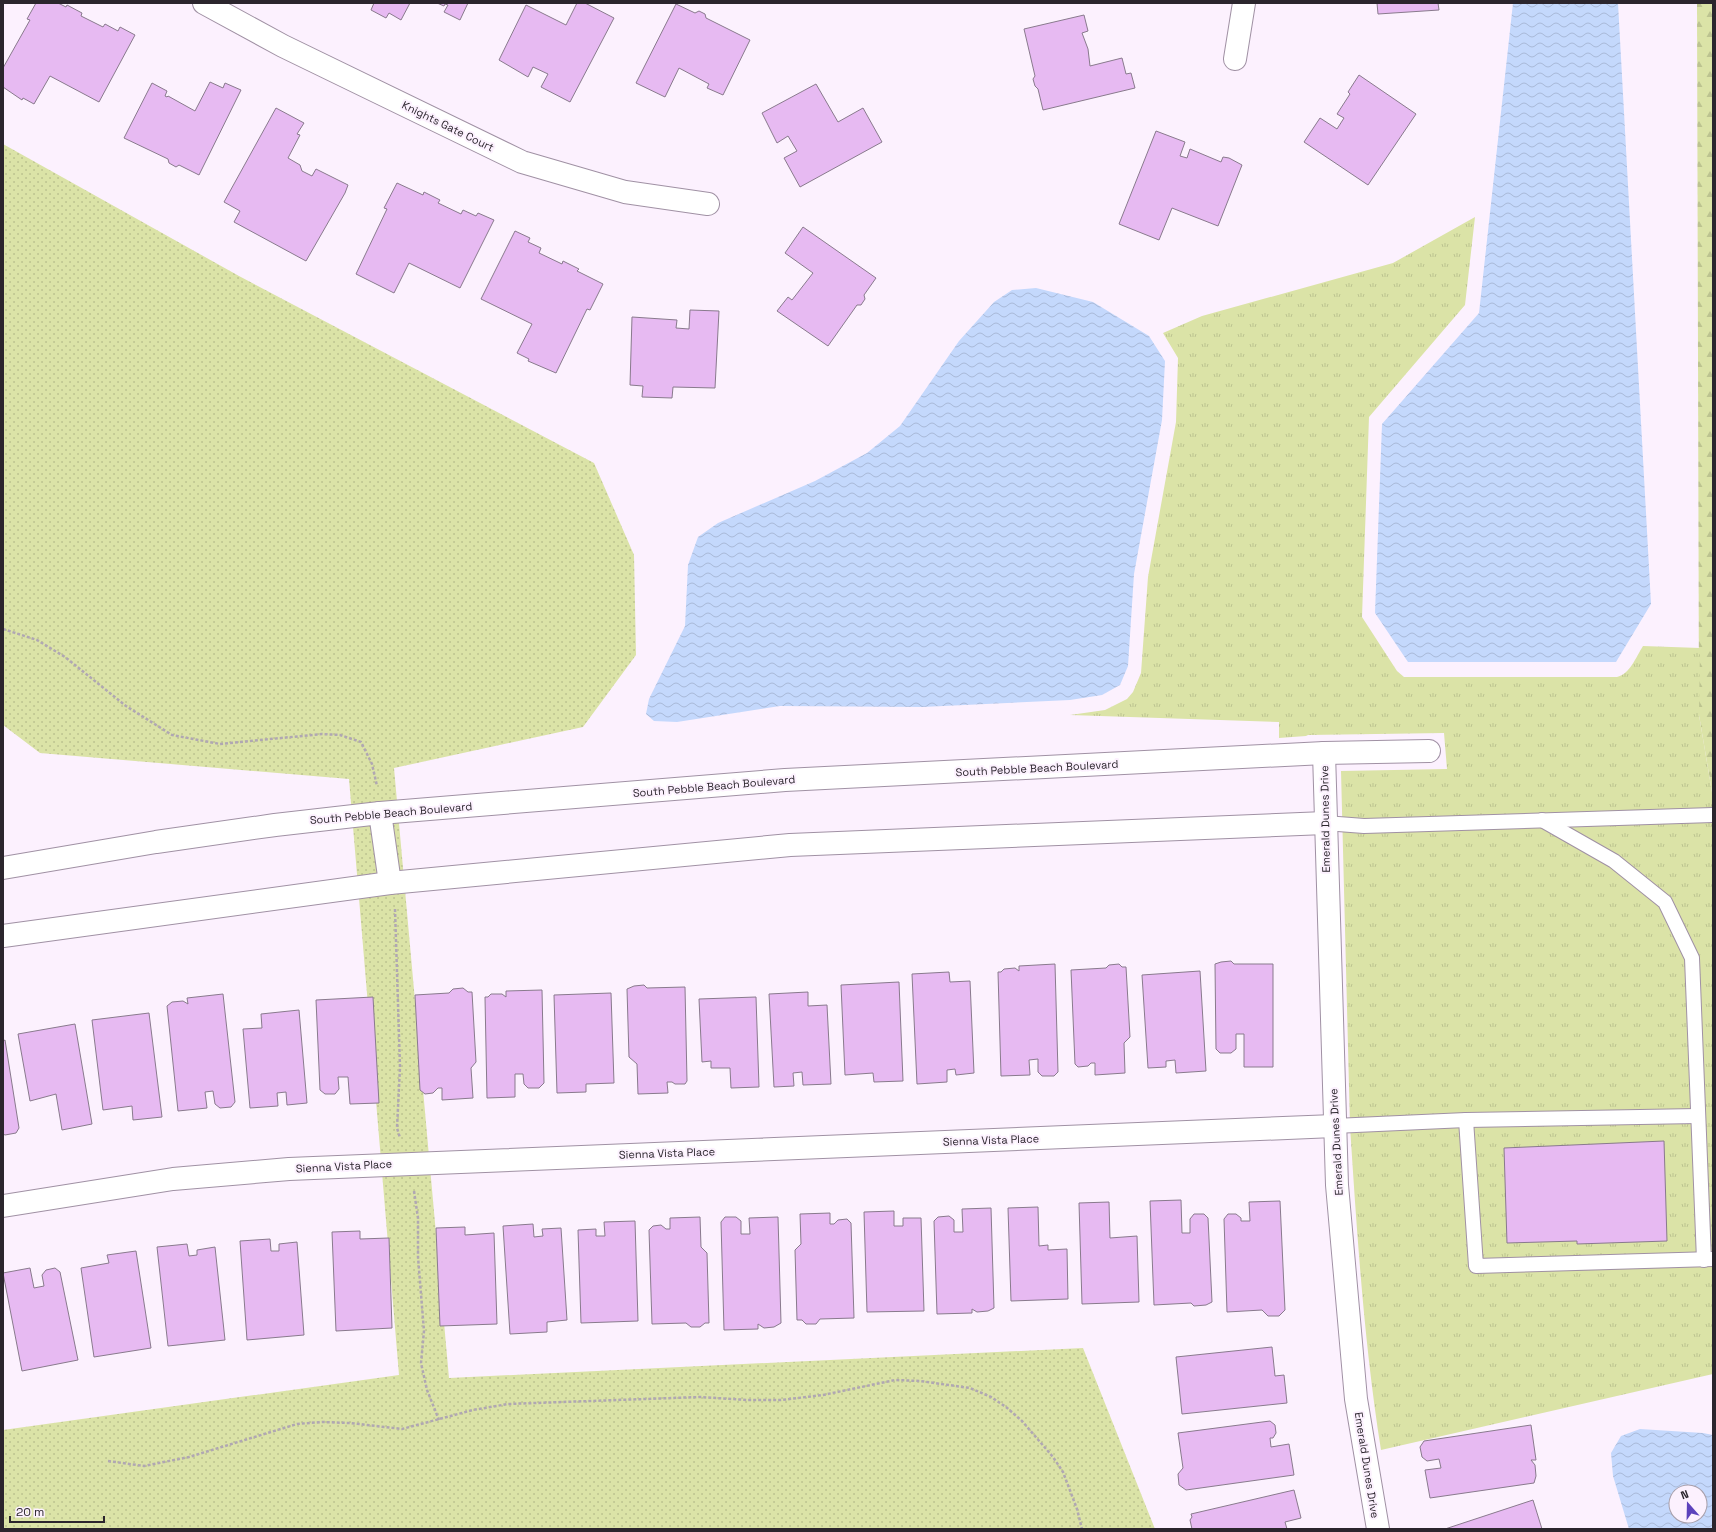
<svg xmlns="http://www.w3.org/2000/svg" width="1716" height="1532" viewBox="0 0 1716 1532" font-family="'Space Grotesk',sans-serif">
	<defs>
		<pattern id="grass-dots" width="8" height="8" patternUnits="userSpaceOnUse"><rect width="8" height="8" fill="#dbe3a7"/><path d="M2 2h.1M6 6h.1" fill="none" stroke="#bcc390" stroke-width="1.8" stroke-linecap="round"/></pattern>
		<pattern id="forest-firs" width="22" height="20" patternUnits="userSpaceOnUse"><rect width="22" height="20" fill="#dbe3a7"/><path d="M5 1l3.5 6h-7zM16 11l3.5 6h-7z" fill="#bcc390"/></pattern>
		<pattern id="park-tufts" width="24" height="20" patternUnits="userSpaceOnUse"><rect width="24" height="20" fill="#dbe3a7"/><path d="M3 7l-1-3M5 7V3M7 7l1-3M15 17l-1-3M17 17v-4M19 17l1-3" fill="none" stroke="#bcc390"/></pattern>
		<pattern id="water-waves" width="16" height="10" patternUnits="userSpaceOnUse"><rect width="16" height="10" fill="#c4d8fc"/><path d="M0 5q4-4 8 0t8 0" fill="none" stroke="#a9b9d8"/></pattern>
	</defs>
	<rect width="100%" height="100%" fill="#fcf1fe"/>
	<polygon fill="url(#grass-dots)" points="3,144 239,276 594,463 634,555 636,655 583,727 394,768 449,1378 1083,1348 1155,1529 3,1529 3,1430 399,1375 349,779 40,753 3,725"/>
	<polygon fill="url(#forest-firs)" points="1697,3 1713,3 1713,798 1699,715"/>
	<path fill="url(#park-tufts)" d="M1475,217L1465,305L1369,417L1362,617L1397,671L1404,677H1617C1630,674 1636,657 1643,646L1700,648L1699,715L1713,798V1374L1381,1450C1364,1343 1357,1234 1350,1126L1341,771L1447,769L1444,733L1308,735L1306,736L1279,738V722L1070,715L1105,710L1127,699L1133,692L1141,673L1148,577L1176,422L1178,358L1163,333L1202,316L1393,263Z"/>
	<g fill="url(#water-waves)" fill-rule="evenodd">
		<polygon points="1513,3 1618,3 1651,604 1616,662 1408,662 1375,613 1382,424 1479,313"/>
		<polygon points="1036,288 1093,302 1149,336 1165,361 1162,420 1134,574 1128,666 1120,685 1102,695 1070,700 922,707 780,706 677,722 654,721 646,714 649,699 685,626 688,565 698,537 718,523 815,481 867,453 900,426 959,341 994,302 1012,290"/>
		<path d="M1640,1429L1703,1433L1713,1435V1529H1629L1613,1476L1611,1453L1621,1436ZM1676,1492H1700V1516H1676Z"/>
	</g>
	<g fill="#e7baf2" stroke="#897a8d">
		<polygon points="36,3 58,3 66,7 67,5 82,13 81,16 103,27 105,24 118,31 120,27 135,35 99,102 50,76 34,104 23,98 22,100 3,87 3,68 30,20 27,19"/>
		<polygon points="374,3 410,3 401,20 389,13 386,18 371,10"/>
		<polygon points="437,3 468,3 460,20 444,12 448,5 445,4 444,6"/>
		<polygon points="577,3 585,3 614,18 570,102 541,87 548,74 533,67 528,77 499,60 526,5 566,25"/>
		<polygon points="1377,3 1438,3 1439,10 1378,14"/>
		<polygon points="676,4 695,13 699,11 705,14 706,18 750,40 723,95 707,88 709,84 679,68 665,97 636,83"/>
		<polygon points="1084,15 1088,31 1082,33 1088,49 1090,66 1122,58 1126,74 1131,73 1135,88 1043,110 1038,89 1035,86 1033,79 1035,76 1024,29"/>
		<polygon points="1359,75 1416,114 1368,185 1304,142 1320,118 1337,129 1344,118 1337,114 1350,94 1348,92"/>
		<polygon points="210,82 223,88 225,83 241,90 199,175 179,165 176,167 169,163 168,159 124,138 152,83 167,91 165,96 167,97 168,96 195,111"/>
		<polygon points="816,84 838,122 863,108 882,142 800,187 784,158 797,151 788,136 777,143 762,113"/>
		<polygon points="276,108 304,123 297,134 300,135 288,158 300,165 302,171 312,176 316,169 348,185 345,193 306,261 234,222 240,211 224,202"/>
		<polygon points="1156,131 1185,142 1180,156 1187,158 1190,149 1221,162 1223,157 1229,158 1242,165 1218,226 1172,208 1159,240 1119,224"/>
		<polygon points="397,183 423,195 424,192 440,200 438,203 461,214 463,210 476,216 478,213 494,220 460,288 409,263 394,293 356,274 387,209 384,208"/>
		<polygon points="803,227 876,278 864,295 865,299 861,305 857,305 828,346 777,311 788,297 792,300 813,273 785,253"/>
		<polygon points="515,231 530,238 528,242 541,248 539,253 562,264 563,261 579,269 577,271 603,284 590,310 587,309 556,373 528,361 529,359 517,353 532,324 481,299"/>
		<polygon points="690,310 719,311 715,388 673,387 672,398 642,397 643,386 630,385 632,317 677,320 676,328 689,329"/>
		<polygon points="1231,961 1234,964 1273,964 1273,1067 1244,1067 1244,1034 1236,1034 1236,1049 1231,1053 1220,1053 1216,1049 1215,964 1221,962"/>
		<polygon points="1055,964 1058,1072 1054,1076 1042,1076 1038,1072 1038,1059 1029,1060 1030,1075 1001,1076 998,972 1001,972 1004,969 1015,968 1019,971 1019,966"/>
		<polygon points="1119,964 1122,967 1126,967 1130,1037 1124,1043 1125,1073 1095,1075 1095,1063 1091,1063 1088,1066 1078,1067 1075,1064 1071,970 1106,968 1109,965"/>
		<polygon points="1200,971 1206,1071 1176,1073 1175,1060 1166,1061 1166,1067 1148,1068 1142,975"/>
		<polygon points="949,972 950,982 970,981 974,1073 956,1075 955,1069 947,1070 947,1082 917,1084 912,974"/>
		<polygon points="899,982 903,1081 874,1082 873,1073 845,1075 841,985"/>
		<polygon points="644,985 647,988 685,987 687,1081 685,1084 675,1084 672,1082 667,1082 668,1093 638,1094 637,1064 629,1057 627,989 634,986"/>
		<polygon points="463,988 468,992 472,992 476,1062 471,1068 473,1098 442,1100 442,1088 438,1088 433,1093 425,1094 420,1090 415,995 449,993 453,989"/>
		<polygon points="542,990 544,1083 539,1088 528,1088 524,1084 523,1074 515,1074 515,1097 487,1098 485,997 488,997 491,994 502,994 506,997 506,991"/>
		<polygon points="808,992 808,1006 827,1005 831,1084 803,1085 802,1072 793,1073 794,1086 774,1087 769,994"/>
		<polygon points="611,993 614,1083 586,1084 586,1092 557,1093 554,995"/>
		<polygon points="223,994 235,1102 231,1107 220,1108 215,1104 213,1091 205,1092 207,1108 178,1111 167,1006 172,1002 183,1001 188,1004 187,998"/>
		<polygon points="373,997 379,1103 350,1104 348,1077 338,1077 339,1089 335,1094 325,1094 320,1090 316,1000"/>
		<polygon points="756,997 759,1087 731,1088 730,1068 711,1068 711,1061 702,1062 699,999"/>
		<polygon points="299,1010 307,1103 287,1105 286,1092 277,1093 278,1106 250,1108 243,1029 262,1028 261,1014"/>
		<polygon points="149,1013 162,1117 133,1120 132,1106 103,1110 92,1020"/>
		<polygon points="75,1024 92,1124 62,1130 56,1094 30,1101 18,1034"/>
		<polygon points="5,1040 19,1128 16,1133 5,1135 3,1134 3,1041"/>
		<polygon points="1664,1141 1667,1241 1577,1244 1577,1241 1507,1243 1504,1148"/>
		<polygon points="1181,1200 1182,1233 1190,1233 1190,1219 1194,1214 1204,1214 1208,1218 1212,1302 1206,1305 1194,1306 1191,1303 1154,1305 1150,1201"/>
		<polygon points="1280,1201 1285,1310 1279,1316 1268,1316 1262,1310 1227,1312 1224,1219 1228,1214 1236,1214 1241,1218 1241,1221 1250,1221 1249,1202"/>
		<polygon points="1109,1202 1110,1238 1137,1236 1139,1302 1082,1304 1079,1203"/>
		<polygon points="1038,1207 1039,1246 1048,1245 1048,1250 1067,1249 1068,1299 1011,1301 1008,1208"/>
		<polygon points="991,1208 994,1308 988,1311 977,1312 972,1309 972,1313 937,1314 934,1221 938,1217 949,1216 954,1220 954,1232 963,1232 962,1209"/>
		<polygon points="894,1211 894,1226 903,1226 903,1218 921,1218 924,1311 867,1312 864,1212"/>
		<polygon points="830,1213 830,1224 834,1224 838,1220 847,1219 851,1223 854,1318 820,1319 816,1324 806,1324 802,1320 797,1320 795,1250 801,1244 800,1214"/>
		<polygon points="700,1217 701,1247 707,1253 709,1323 705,1323 700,1327 691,1327 686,1323 652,1324 649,1230 653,1226 661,1225 666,1229 670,1229 670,1218"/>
		<polygon points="725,1217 736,1217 741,1221 741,1234 750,1234 749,1218 778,1217 781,1323 774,1327 764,1328 758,1324 758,1329 724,1330 721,1222"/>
		<polygon points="635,1221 638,1321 581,1323 578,1230 596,1229 596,1236 605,1236 604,1222"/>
		<polygon points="533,1224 534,1237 543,1236 542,1229 561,1228 567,1320 547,1322 547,1332 510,1334 503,1226"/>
		<polygon points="465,1227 465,1235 494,1233 497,1324 440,1326 436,1228"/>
		<polygon points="360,1231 360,1239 389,1238 392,1328 336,1331 332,1232"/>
		<polygon points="270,1239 271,1251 279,1251 279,1244 297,1242 304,1335 247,1340 240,1241"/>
		<polygon points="187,1244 189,1256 197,1255 197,1250 215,1247 225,1340 168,1346 157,1247"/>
		<polygon points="136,1251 151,1348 94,1357 81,1268 109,1263 107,1255"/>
		<polygon points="30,1268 34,1288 44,1286 42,1275 46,1270 55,1268 60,1272 78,1360 22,1371 3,1273"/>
		<polygon points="1272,1347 1275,1376 1284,1375 1287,1403 1182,1414 1176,1357"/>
		<polygon points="1270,1421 1275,1425 1276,1433 1273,1438 1270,1438 1271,1447 1289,1444 1294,1475 1186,1490 1179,1485 1178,1474 1183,1468 1178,1433"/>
		<polygon points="1531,1425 1536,1460 1531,1460 1535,1465 1536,1476 1534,1483 1430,1498 1425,1470 1441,1468 1439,1459 1427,1461 1422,1457 1420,1447 1424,1441"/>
		<polygon points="1294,1490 1301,1518 1285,1522 1287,1529 1192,1529 1190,1520 1192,1517 1191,1514"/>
		<polygon points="1533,1500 1542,1529 1445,1529"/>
	</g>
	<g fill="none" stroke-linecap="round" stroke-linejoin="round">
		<defs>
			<g id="lane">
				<polyline points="1542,820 1614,861 1665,902 1692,958 1704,1260"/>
				<polyline points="1325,823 1364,826 1713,815"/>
				<polyline points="1466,1120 1476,1266 1713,1259"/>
				<polyline points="1334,1126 1466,1120 1698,1116"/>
			</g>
			<g id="street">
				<polyline points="204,3 283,46 522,162 625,192 708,204"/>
				<polyline points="1235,59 1244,3"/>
				<polyline points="1324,753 1337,1185 1356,1399 1378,1529"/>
				<polyline points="3,1206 173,1179 289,1169 1334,1126"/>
			</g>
			<g id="secondary">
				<polyline points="380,813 390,883"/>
				<polyline points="3,868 156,842 275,825 380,813 785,780 1324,753 1429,751"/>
				<polyline points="3,936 390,883 790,845 1325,823"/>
			</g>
		</defs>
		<use href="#lane" stroke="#a091a4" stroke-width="16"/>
		<use href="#street" stroke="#a091a4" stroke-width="24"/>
		<use href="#secondary" stroke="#a091a4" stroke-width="24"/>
		<g stroke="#b0a7b2" stroke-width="2.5" stroke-dasharray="3 2" stroke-linecap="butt">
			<polyline points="3,629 37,640 65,657 126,706 172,735 220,744 322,734 340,735 361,742 372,764 377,786"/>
			<polyline points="395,909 400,1067 397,1128 400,1138"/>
			<polyline points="414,1191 418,1218 418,1257 424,1331 421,1363 427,1390 439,1420"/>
			<polyline points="108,1461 144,1466 189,1457 297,1424 322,1422 350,1423 402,1429 473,1410 508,1404 700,1397 748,1400 781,1400 823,1395 895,1380 920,1381 970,1388 991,1397 1006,1407 1022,1421 1053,1457 1063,1472 1077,1509 1082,1529"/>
		</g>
		<use href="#lane" stroke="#fff" stroke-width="14"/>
		<use href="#street" stroke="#fff" stroke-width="22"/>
		<use href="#secondary" stroke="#fff" stroke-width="22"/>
	</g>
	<g text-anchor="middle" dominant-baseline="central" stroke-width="4" stroke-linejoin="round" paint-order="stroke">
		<g font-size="11" fill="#2b252d" stroke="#fcf1fe">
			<text transform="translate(448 126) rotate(26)">Knights Gate Court</text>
			<text transform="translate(1037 768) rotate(-3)">South Pebble Beach Boulevard</text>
			<text transform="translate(714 786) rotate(-5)">South Pebble Beach Boulevard</text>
			<text transform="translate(391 813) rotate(-5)">South Pebble Beach Boulevard</text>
			<text transform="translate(1325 819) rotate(-91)">Emerald Dunes Drive</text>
			<text transform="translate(991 1140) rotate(-2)">Sienna Vista Place</text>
			<text transform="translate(1336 1142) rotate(-93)">Emerald Dunes Drive</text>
			<text transform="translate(667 1153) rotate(-2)">Sienna Vista Place</text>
			<text transform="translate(344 1166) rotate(-3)">Sienna Vista Place</text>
			<text transform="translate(1367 1465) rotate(81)">Emerald Dunes Drive</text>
		</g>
	</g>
	<rect width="1716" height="1532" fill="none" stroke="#2b252d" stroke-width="8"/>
	<g transform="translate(1688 1504) rotate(340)"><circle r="19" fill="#fcf1fe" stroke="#a89faa"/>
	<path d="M0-3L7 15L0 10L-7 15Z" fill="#5c43bc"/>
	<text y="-6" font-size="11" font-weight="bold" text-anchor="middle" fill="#2b252d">N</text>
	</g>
	<path d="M10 1516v6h94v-6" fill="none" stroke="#2b252d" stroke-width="2"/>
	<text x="16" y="1516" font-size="12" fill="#2b252d" stroke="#fcf1fe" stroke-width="3" paint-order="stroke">20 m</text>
</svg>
